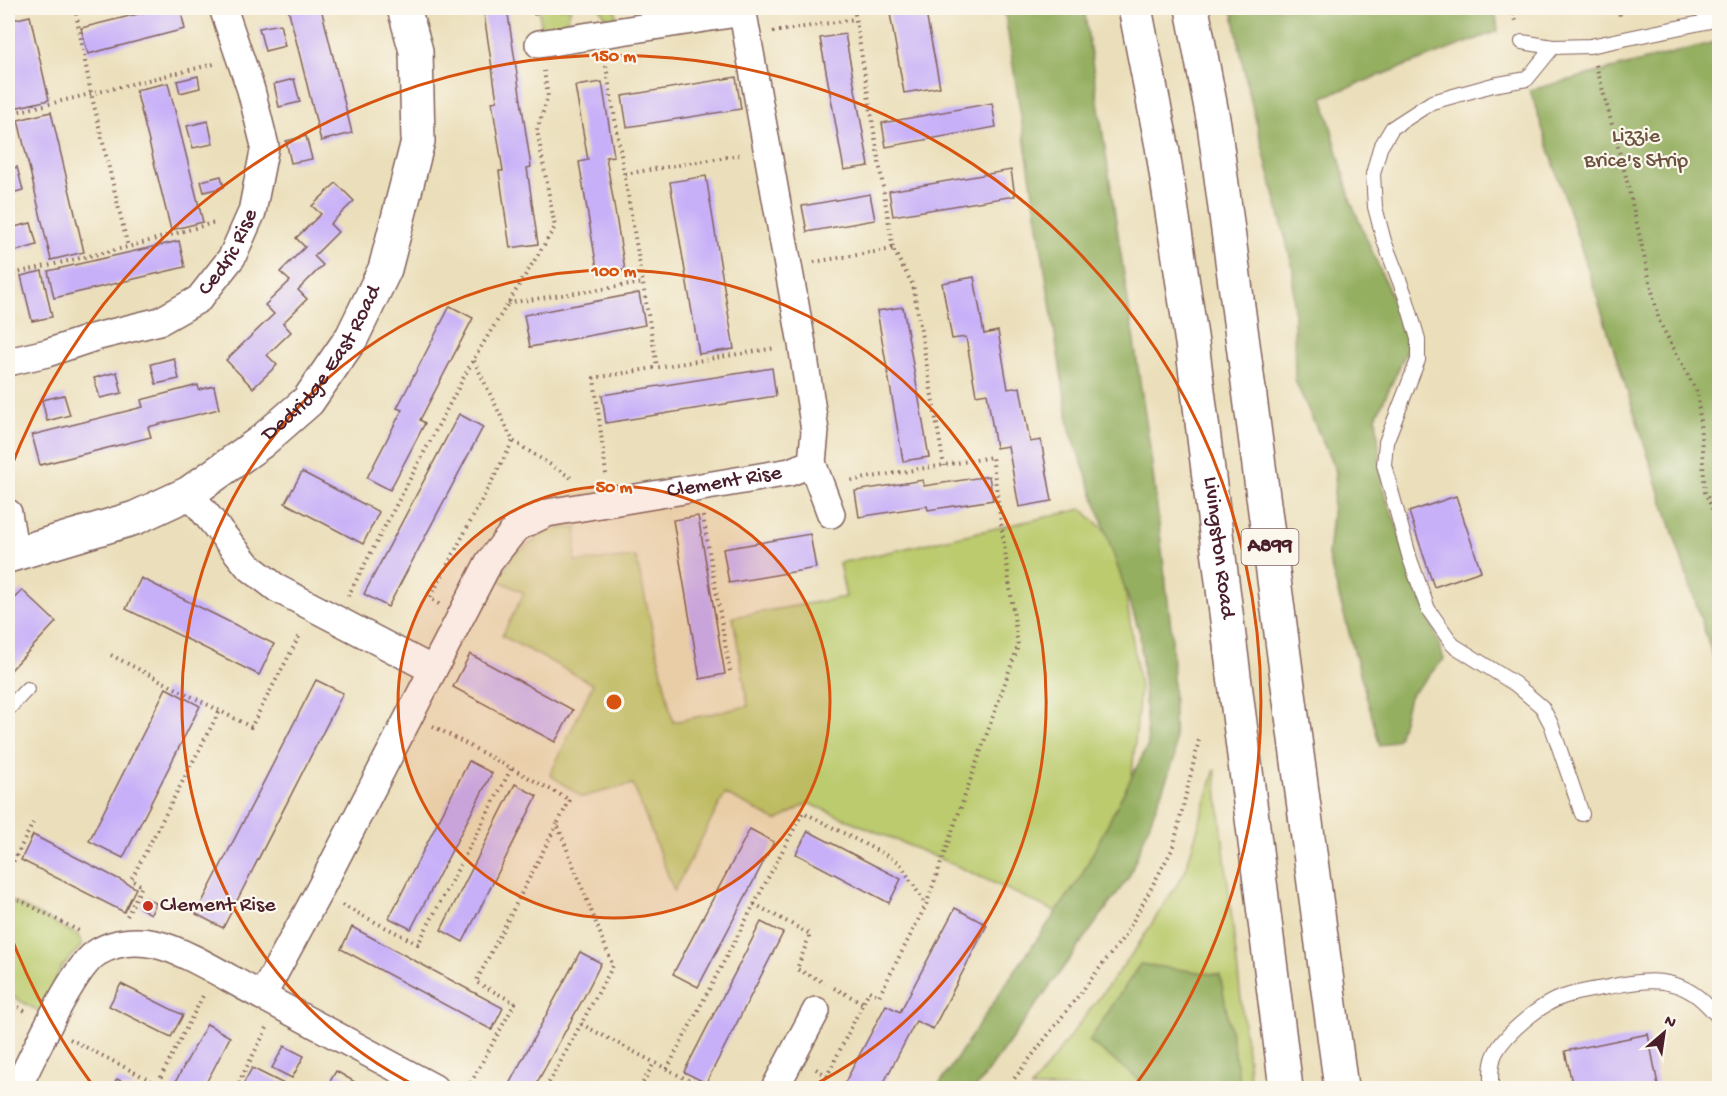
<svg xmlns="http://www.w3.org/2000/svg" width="1727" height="1096" viewBox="0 0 1727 1096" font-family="'Gochi Hand',sans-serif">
	<rect width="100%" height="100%" fill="#fbf7ec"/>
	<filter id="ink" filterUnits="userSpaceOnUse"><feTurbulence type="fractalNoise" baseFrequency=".0167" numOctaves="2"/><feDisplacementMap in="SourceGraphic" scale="12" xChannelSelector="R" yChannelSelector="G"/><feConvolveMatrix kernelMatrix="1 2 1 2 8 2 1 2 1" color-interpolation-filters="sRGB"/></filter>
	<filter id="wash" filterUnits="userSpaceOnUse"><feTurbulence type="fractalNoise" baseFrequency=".008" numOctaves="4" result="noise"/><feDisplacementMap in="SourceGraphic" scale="24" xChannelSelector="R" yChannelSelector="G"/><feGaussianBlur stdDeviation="1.35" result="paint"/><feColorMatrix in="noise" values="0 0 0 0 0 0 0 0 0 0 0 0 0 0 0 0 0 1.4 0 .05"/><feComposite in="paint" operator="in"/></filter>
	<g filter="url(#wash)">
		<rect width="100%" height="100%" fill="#ebdfbb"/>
		<g fill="#bbcb6e" stroke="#82754c" stroke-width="1.5">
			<polygon points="539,8 571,8 567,20 558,31 542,34"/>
			<polygon points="600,8 615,8 617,19 606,18"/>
			<polygon points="1082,509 1118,543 1140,688 1131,786 1069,918 957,866 808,803 777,821 725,794 674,891 633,784 582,797 550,775 593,684 502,636 524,593 498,580 513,555 553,528 577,528 575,562 636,557 673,722 748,706 733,617 846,597 839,563"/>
			<polygon points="1215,769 1251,1088 1031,1088 1135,950 1185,872"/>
			<polygon points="8,899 78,935 82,945 61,968 40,1012 8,994"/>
		</g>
		<g fill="#94af61" stroke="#6f6746" stroke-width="1.5">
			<polygon points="1004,8 1084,8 1150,448 1172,636 1175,757 1129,877 976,1088 937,1088 1009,979 1079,880 1148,745 1140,633 1092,491 1070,430"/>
			<polygon points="1232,8 1495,8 1498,31 1323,97 1351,202 1411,342 1376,417 1383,488 1444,659 1409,697 1398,739 1380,746 1328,556 1336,472 1295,380 1293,269 1247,85"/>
			<polygon points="1719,41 1720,41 1719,675 1530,90"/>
			<polygon points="1140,964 1220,975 1241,1088 1150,1088 1089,1041"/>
		</g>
		<g id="blocks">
			<g fill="#c8b0f8">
				<polygon points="162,8 180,8 185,29 88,54 81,28"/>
				<polygon points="288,8 321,8 352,133 321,141"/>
				<polygon points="483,8 507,8 531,167 527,168 538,244 510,248 499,171 503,171 492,102 497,101"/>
				<polygon points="889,8 925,8 940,87 904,93"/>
				<polygon points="30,16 49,100 14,108 8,78 8,21"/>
				<polygon points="280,24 285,46 265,51 259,28"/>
				<polygon points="845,34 869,166 844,170 820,38"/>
				<polygon points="198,76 200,88 180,93 177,81"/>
				<polygon points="736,77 741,109 627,127 622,96"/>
				<polygon points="294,79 300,102 279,107 274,84"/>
				<polygon points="602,82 614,156 606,157 625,270 598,274 579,162 588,160 575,86"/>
				<polygon points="168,83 203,222 171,230 136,90"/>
				<polygon points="992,103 996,127 886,147 882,123"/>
				<polygon points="51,112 84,252 51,260 18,120"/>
				<polygon points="208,121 213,144 193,148 187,126"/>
				<polygon points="306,136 312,159 291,163 286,141"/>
				<polygon points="17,167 23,190 8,194 8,170"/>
				<polygon points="1011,170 1015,196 893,216 889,191"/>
				<polygon points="221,176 224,187 204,192 201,181"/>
				<polygon points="706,176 734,349 699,354 670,182"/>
				<polygon points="336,183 354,201 330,224 338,232 314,256 323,265 298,290 307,299 283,323 291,332 267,355 277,365 253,388 226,360 274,314 265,305 290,281 280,272 305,247 296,238 321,214 312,206"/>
				<polygon points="870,194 875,220 807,232 802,206"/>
				<polygon points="31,223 37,245 16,251 10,228"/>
				<polygon points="179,241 185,267 54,298 48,271"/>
				<polygon points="42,271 52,317 32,321 21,276"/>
				<polygon points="974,277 984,334 998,331 1008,389 1020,387 1030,442 1041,440 1052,501 1019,507 1008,446 996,448 987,393 976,395 966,337 952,339 942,283"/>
				<polygon points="639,293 645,325 530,347 524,315"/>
				<polygon points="450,306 473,318 420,420 425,423 390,490 367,478 402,410 397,408"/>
				<polygon points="903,307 929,457 903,461 877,311"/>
				<polygon points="174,358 179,379 156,384 151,364"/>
				<polygon points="772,368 776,396 606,423 602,395"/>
				<polygon points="117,372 122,393 100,398 94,378"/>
				<polygon points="198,385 199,390 214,386 219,409 148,427 151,437 40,465 32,435 143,407 141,400"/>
				<polygon points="64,395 70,415 47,421 42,400"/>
				<polygon points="459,414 483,427 388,607 364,594"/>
				<polygon points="302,472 379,512 363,544 285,503"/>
				<polygon points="989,476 993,500 928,510 927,506 859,517 855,491 923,480 924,486"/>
				<polygon points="1456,496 1481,571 1434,587 1409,512"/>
				<polygon points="698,516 725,674 700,679 673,520"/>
				<polygon points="810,534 816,568 729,583 723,549"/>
				<polygon points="141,578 274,644 259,675 126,609"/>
				<polygon points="22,590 56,622 8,673 8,605"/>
				<polygon points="470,654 573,710 555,742 453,687"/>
				<polygon points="316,680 343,693 223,928 196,914"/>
				<polygon points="166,688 200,706 123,858 89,841"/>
				<polygon points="469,761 492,773 411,929 389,918"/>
				<polygon points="515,784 537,796 463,942 441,930"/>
				<polygon points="750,829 774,842 698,987 673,974"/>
				<polygon points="808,831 901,879 889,903 796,854"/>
				<polygon points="33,835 136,888 124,912 21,860"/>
				<polygon points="146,898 156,903 151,914 140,908"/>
				<polygon points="955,908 987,925 933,1029 916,1021 881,1088 842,1088 886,1005 900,1012"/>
				<polygon points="761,922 783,933 706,1083 684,1072"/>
				<polygon points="352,927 503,1008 492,1030 341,949"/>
				<polygon points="580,952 601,963 583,999 534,1088 507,1088"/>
				<polygon points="121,984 183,1015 171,1037 109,1006"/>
				<polygon points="207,1024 230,1037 213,1070 203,1088 172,1088"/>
				<polygon points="1648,1034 1658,1085 1641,1088 1573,1088 1565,1051"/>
				<polygon points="284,1046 304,1056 292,1078 272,1068"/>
				<polygon points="252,1068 292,1088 241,1088"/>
				<polygon points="336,1071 355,1082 352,1088 326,1088"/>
				<polygon points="117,1079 135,1088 112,1088"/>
			</g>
		</g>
	</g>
	<g filter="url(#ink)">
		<use href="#blocks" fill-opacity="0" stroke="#82625d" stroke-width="1.5"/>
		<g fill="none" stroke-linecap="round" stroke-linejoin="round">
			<defs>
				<g id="lane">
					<polyline points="1522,42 1553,47 1590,46 1720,19"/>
					<polyline points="1553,47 1527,79 1493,85 1432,102 1392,128 1380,148 1373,174 1375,207 1384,241 1405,295 1418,339 1418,360 1386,442 1384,465 1410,559 1428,609 1453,645 1515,684 1542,707 1551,724 1582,814"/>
					<polyline points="8,709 27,689"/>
					<path d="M1491,1088C1491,1077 1490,1063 1496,1052C1506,1033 1542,1003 1563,997C1577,992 1593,990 1608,987C1628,983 1652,978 1672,984C1693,989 1706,1003 1720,1019"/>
				</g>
				<g id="street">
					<polyline points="539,44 743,12"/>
					<path id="s1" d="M8,362L47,353L95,337L160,321L199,299L232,257L252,212L265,146L251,90L223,8"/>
					<polyline points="812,463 831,514"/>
					<path id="s2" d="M189,493L248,566L278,589L433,670L489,562L516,528L547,513L790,472L812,463L815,431L802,344L742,8"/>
					<polyline points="8,513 15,554"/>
					<polyline points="433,670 318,893 262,996 434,1088"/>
					<path d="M17,1088C33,1058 72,967 98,952C115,942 136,940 155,944C187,951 232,981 262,996"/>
					<polyline points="775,1088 816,1011"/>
				</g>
				<g id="secondary">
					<path id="s3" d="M8,556L135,518L189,493L261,442L308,401L352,337L385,269L418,141L416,51L404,8"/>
				</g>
				<g id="primary">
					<path id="s4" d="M1135,8L1162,146L1192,343L1286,1088"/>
					<polyline points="1192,8 1214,124 1341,1088"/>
				</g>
			</defs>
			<use href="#lane" stroke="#82625d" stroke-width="16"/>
			<use href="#street" stroke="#82625d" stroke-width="30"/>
			<use href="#secondary" stroke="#82625d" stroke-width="36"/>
			<use href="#primary" stroke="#82625d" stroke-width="36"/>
			<g stroke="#82625d" stroke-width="4" stroke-dasharray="1.5 4.5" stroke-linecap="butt">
				<polyline points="75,8 91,93 128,247"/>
				<polyline points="534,8 536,19"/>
				<polyline points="854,8 893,249 913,285 944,466"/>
				<polyline points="1511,8 1516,24"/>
				<polyline points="1619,8 1620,18"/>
				<polyline points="773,32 855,19"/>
				<polyline points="605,60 657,367"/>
				<polyline points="1596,65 1626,177 1659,321 1698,394 1705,492 1720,527"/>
				<polyline points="8,114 214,64"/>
				<polyline points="625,174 739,155"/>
				<polyline points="814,262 893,249"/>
				<polyline points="8,275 128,247 216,222"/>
				<polyline points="508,303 643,283"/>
				<polyline points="474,361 513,441 573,479"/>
				<polyline points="606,474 594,378 775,348"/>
				<polyline points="703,516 730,672"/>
				<polyline points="348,596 473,360 555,227 537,130 548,97 544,71"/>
				<polyline points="439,604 430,598 513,441"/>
				<polyline points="111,655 251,727 301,633"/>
				<polyline points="433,726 570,800 557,824 613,966 581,1024 703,1088"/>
				<polyline points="8,872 33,823"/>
				<polyline points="8,894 79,931"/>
				<polyline points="754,904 810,934 797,969 825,983"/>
				<polyline points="342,905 418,944 511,769"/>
				<polyline points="127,916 142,886 131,880 220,710"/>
				<polyline points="834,988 863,1003"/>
				<polyline points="8,1001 25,1011"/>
				<polyline points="70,1039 157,1084"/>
				<polyline points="667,1069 803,812 899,862 926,905"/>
				<polyline points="816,1069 827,1076 869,991 879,996 926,905 1018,646 992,457 848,481"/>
				<polyline points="155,1088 203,996"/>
				<polyline points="236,1088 267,1028"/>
				<polyline points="468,1088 515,1003 476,982 557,824"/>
				<polyline points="546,1088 581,1024"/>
				<polyline points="640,1088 654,1063"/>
				<polyline points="1007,1088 1126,934 1173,848 1199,740"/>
			</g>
			<use href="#lane" stroke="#fff" stroke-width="14"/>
			<use href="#street" stroke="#fff" stroke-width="27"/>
			<use href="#secondary" stroke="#fff" stroke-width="33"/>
			<use href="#primary" stroke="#fff" stroke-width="33"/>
		</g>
	</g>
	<circle cx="614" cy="702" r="216" fill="#d8530f" fill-opacity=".12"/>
	<g fill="none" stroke="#d8530f" stroke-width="3">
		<circle cx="614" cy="702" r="216"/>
		<path d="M418 1087A432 432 0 1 1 810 1087"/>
		<path d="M94 1087A647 647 0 0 1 8 929M8 475A647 647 0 1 1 1134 1087"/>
	</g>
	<circle fill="#c8321e" stroke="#fbf7ec" stroke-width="2" cx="148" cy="906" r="6"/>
	<g text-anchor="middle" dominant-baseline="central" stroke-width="4.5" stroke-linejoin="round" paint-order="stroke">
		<rect fill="#fbf7ec" stroke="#7f6065" stroke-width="1.5" x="1241.5" y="529" width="57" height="36" rx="4.5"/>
		<g font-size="21" font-weight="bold" fill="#4a1f2b">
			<text x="1270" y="547">A899</text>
		</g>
		<g font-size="22" fill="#6c533f" stroke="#fbf7ec">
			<text x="1636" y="137">Lizzie<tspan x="1636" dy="25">Brice's Strip</tspan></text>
		</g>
		<g font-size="22" fill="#4a1f2b" stroke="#fbf7ec">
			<text stroke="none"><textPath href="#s1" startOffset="258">Cedric Rise</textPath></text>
			<text stroke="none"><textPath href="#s3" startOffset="381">Dedridge East Road</textPath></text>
			<text stroke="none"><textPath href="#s2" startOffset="686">Clement Rise</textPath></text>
			<text stroke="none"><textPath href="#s4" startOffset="546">Livingston Road</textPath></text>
		</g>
		<g font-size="22" fill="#4a1f2b" stroke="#fbf7ec" text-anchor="start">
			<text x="160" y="906">Clement Rise</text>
		</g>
	</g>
	<circle cx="614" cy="702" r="9" fill="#d8530f" stroke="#fbf7ec" stroke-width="3"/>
	<g font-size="18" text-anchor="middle" font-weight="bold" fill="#d8530f" stroke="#fbf7ec" stroke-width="4.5" stroke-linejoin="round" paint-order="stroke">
		<text x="614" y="61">150 m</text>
		<text x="614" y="276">100 m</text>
		<text x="614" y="492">50 m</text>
	</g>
	<rect width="1727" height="1096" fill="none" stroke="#fbf7ec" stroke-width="30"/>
	<g transform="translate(1664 1033) rotate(29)" stroke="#fbf7ec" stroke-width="4.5" paint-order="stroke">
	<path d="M0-4.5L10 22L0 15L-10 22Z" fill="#4a1f2b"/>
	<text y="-9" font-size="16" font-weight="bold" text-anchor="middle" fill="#4a1f2b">N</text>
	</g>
</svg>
